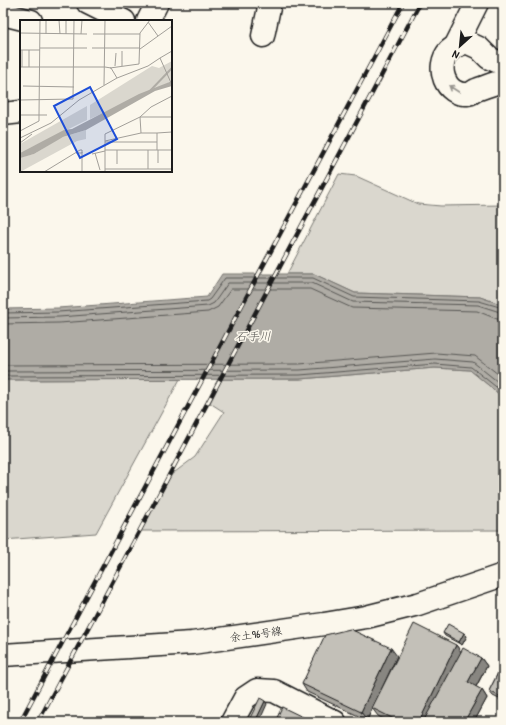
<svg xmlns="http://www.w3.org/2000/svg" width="506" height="725" viewBox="0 0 506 725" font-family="'Patrick Hand','Klee One',sans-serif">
	<rect width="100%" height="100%" fill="#fbf7ec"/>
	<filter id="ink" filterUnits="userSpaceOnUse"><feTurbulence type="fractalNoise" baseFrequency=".025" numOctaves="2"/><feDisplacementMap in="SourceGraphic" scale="8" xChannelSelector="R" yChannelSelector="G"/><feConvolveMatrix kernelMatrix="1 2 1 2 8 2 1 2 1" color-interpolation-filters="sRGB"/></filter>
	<g filter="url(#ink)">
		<g fill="#dad7ce" stroke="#7b7a75">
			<polygon points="339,174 356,176 418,204 441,206 503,205 503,305 480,297 355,293 314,274 287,274"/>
			<polygon points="435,368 470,370 499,394 503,395 503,530 141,531 171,475 195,457 224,412 210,403 222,379 300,379"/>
			<polygon points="180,379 96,533 3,540 3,380"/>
		</g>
		<polygon fill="#afaca5" stroke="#74726e" points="222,274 314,274 355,293 480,297 503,305 503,395 499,394 470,370 435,368 300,379 3,380 3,309 58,308 207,297"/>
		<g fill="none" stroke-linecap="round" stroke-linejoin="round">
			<g stroke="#575653" stroke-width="1">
				<polyline points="3,313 58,312 207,301 210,299 225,278 313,278 354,297 479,301 503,308"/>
				<polyline points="3,318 59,317 208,306 214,303 228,283 312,283 353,302 478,305 503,313"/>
				<polyline points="3,324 59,323 208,312 218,307 231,289 310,289 352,308 477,311 497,319 503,319"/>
				<polyline points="3,365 299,364 436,353 475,356 503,378"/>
				<polyline points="3,371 300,370 435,359 473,362 503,386"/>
				<polyline points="3,376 300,375 435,364 471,367 500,390 503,391"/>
			</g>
			<defs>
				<g id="minor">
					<polyline points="88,3 124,21"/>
					<polyline points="3,14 31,21"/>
					<polyline points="148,21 157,3"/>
					<polyline points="263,36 270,3"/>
					<polyline points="455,47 477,3"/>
					<path d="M503,64L489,58L479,48L466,42C460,45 454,46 449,51C435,67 445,96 468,94C471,94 474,91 476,90C485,87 494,83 503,81"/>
					<polyline points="3,114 21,112"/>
					<polyline points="3,655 192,643 324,624 366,617 418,604 503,575"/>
					<polyline points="232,722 245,698 257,690 274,691 335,722"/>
				</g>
			</defs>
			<use href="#minor" stroke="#1c1c1c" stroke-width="25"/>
			<use href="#minor" stroke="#fbf7ec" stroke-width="22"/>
			<defs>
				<g id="rail">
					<polyline points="20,722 403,3"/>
					<polyline points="38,722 420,3"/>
				</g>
			</defs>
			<use href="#rail" stroke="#1c1c1c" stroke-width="4.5"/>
			<use href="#rail" stroke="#fbf7ec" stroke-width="3" stroke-dasharray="9" stroke-linecap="butt"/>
		</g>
		<g fill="#a8a59e" stroke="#1c1c1c">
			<polygon points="443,633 467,636 462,645 445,636"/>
			<polygon points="456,645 461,652 481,658 487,666 476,687 482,690 487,698 474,722 389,722 378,716 372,708"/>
			<polygon points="397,656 367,720 307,692 302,684"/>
			<polygon points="503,663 503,701 493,696 489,691"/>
		</g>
		<g fill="#888681" stroke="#1c1c1c">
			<polygon points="464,633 467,636 462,645 459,642"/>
			<polygon points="456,645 462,653 428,722 419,722"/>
			<polygon points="391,648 397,656 367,720 361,712"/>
			<polygon points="481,658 487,666 474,690 468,682"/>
			<polygon points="482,690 487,698 474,722 464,722"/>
			<polygon points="265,701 267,704 259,722 255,722"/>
		</g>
		<g fill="#c3c0b8" stroke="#1c1c1c">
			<polygon points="414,624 456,645 419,722 400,722 372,708"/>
			<polygon points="448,624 464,633 459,642 443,633"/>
			<polygon points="350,629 391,648 361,712 302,684 325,635"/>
			<polygon points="463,648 481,658 468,682 482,690 464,722 423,722"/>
			<polygon points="503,663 503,698 489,691"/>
			<polygon points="260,698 265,701 255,722 248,722"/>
			<polygon points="282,707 313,722 275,722"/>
			<polygon points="486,719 492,722 484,722"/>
		</g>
		<defs><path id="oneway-shaft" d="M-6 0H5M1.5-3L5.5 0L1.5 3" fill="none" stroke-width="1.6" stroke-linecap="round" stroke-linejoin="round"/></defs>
		<use stroke="#97948e" href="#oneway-shaft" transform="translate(454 89) rotate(-147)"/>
	</g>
	<g text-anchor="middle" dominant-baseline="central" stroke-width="3" stroke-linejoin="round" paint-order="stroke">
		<g font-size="11" fill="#1c1c1c" stroke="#fbf7ec">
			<text transform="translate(256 634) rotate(-8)">余土96号線</text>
		</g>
		<g font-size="12" font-style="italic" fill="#575653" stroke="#fbf7ec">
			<text transform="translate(253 336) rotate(-1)">石手川</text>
		</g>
	</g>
	<g transform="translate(20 20)">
		<rect width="152" height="152" fill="#fbf7ec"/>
		<path d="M152,41V61L70,99V85L132,46L139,48ZM67,86V100L0,133V124ZM66,110V119L57,121L0,152L1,137L14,134L40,118Z" fill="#dad7ce"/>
		<path d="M152,61V66L135,71L66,110L43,117L14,134L0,138V133L44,110L52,109L119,74Z" fill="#afaca5"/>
		<path fill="none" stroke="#afaca5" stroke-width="2" d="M128,73L152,48"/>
		<path fill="none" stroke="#a29f99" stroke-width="1" d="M20,0L19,95H27M39,0L40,14M128,2L138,16M0,13L67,14M26,14V0M46,14V0M61,14L62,0M73,14H120M20,28H54M54,28H67M72,28H119M120,29L152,6M0,30H20M140,38L152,31M119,44L120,13L130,0M95,46L96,33M102,46V31M0,47H85L91,48L97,58L128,46L140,38L152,65M2,47V30M9,47V30M90,48L119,44M84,65L85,0M3,66L54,67M0,80L53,79L54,0M0,95H19V101L0,111M121,113H137V130M137,113L152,112M0,118L31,103L59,80L97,58M85,121L121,113L120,97H152M85,122H137M0,123L12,114M85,130H152M97,130V144M128,130V149M62,132V152M75,133L80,150M72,134L85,131M138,143V130M85,149H152M24,152L60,130H62V133H56M85,152V114L120,97L131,87L152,76"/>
		<path fill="#1d4ed8" fill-opacity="0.15" stroke="#1d4ed8" stroke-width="2" d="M70,67L97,119L60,138L34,86Z"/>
		<rect width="152" height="152" fill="none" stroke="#1c1c1c" stroke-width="2"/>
	</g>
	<rect width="506" height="725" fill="none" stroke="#fbf7ec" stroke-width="16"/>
	<rect x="8" y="8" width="490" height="709" fill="none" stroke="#1c1c1c" stroke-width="1.5" filter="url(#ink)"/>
	<g transform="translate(460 46) rotate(207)" stroke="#fbf7ec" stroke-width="3" paint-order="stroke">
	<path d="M0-3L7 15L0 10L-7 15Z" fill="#1c1c1c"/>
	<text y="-6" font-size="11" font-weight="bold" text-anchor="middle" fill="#1c1c1c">N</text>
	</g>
</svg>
